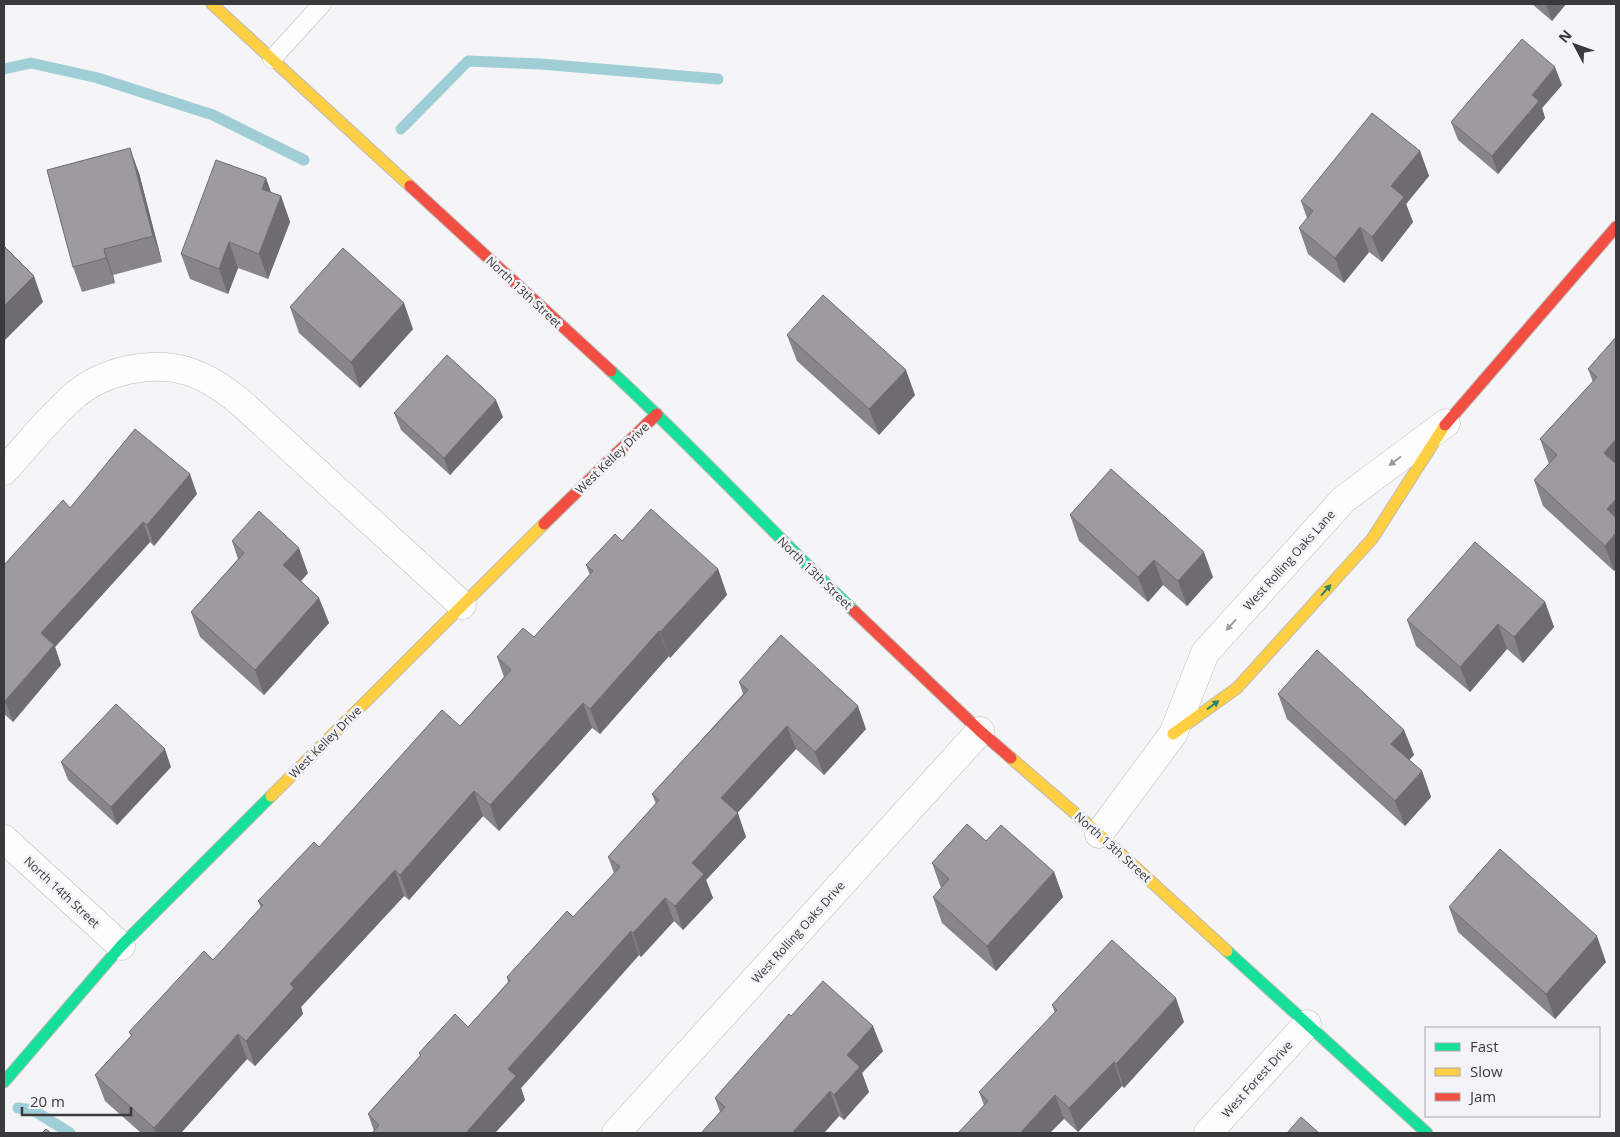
<svg xmlns="http://www.w3.org/2000/svg" width="1620" height="1137" viewBox="0 0 1620 1137" font-family="'Open Sans',sans-serif">
	<rect width="100%" height="100%" fill="#f5f4f6"/>
	<g fill="none" stroke-linecap="round" stroke-linejoin="round">
		<g stroke="#a0ced7" stroke-width="11">
			<polyline points="4,69 31,63 98,78 213,115 304,160"/>
			<polyline points="401,129 468,61 541,64 718,79"/>
			<polyline points="18,1108 33,1110 70,1133"/>
		</g>
		<defs>
			<polyline id="lane" points="272,59 322,4"/>
			<g id="street">
				<path d="M4,471C27,446 48,418 74,396C104,370 152,360 190,372C208,378 224,389 239,401L462,605"/>
				<polyline points="1099,834 1173,734 1205,653 1343,500 1446,423"/>
				<polyline points="4,839 121,946"/>
				<polyline points="616,1133 980,731"/>
				<polyline points="1208,1133 1307,1024"/>
			</g>
			<g id="fast">
				<path d="M611,371C694,448 772,532 854,611"/>
				<polyline points="1227,951 1427,1133"/>
				<polyline points="4,1082 121,946 271,796"/>
			</g>
			<g id="slow">
				<polyline points="212,4 410,186"/>
				<polyline points="1173,734 1237,688 1372,539 1445,425"/>
				<polyline points="1011,758 1099,834 1227,951"/>
				<polyline points="271,796 544,524"/>
			</g>
			<g id="jam">
				<polyline points="410,186 611,371"/>
				<polyline points="1445,425 1616,227"/>
				<polyline points="544,524 657,414"/>
				<polyline points="854,611 980,731 1011,758"/>
			</g>
		</defs>
		<use href="#lane" stroke="#bbbabc" stroke-width="19"/>
		<use href="#street" stroke="#bbbabc" stroke-width="29"/>
		<use href="#fast" stroke="#bbbabc" stroke-width="13"/>
		<use href="#slow" stroke="#bbbabc" stroke-width="13"/>
		<use href="#jam" stroke="#bbbabc" stroke-width="13"/>
		<use href="#lane" stroke="#fefdfe" stroke-width="18"/>
		<use href="#street" stroke="#fefdfe" stroke-width="28"/>
		<use href="#fast" stroke="#16e098" stroke-width="11"/>
		<use href="#slow" stroke="#ffcf43" stroke-width="11"/>
		<use href="#jam" stroke="#f24e42" stroke-width="11"/>
	</g>
	<g fill="#878587">
		<polygon points="1532,4 1566,4 1552,21"/>
		<polygon points="1562,85 1542,108 1545,118 1498,174 1458,140 1451,122"/>
		<polygon points="1420,151 1429,176 1406,204 1413,222 1382,262 1369,252 1344,283 1308,254 1299,228 1307,218 1301,201"/>
		<polygon points="139,173 162,262 113,275 115,283 82,292 73,267"/>
		<polygon points="266,178 271,193 281,196 290,222 268,279 238,268 228,294 190,279 181,254"/>
		<polygon points="290,307 413,329 360,388 299,333"/>
		<polygon points="787,335 915,395 879,435 797,361"/>
		<polygon points="1616,337 1614,571 1543,506 1534,480 1549,464 1540,439 1593,382 1588,369"/>
		<polygon points="394,413 503,417 450,475 401,430"/>
		<polygon points="197,494 154,546 150,542 55,647 61,665 13,722 4,714 4,565 70,508"/>
		<polygon points="1070,515 1213,577 1187,606 1163,585 1148,602 1079,541"/>
		<polygon points="232,541 308,573 301,581 319,598 329,623 264,695 200,637 191,612 238,559"/>
		<polygon points="622,541 718,569 727,595 670,658 669,656 600,734 592,728 499,831 483,816 409,900 404,896 301,1007 303,1014 255,1066 247,1059 181,1133 141,1133 105,1101 95,1075 131,1036 129,1032 213,960 261,908 258,901 319,847 460,726 504,677 497,657 534,637 590,575 586,565"/>
		<polygon points="1545,602 1554,627 1523,663 1507,649 1470,692 1416,646 1407,620"/>
		<polygon points="739,682 866,729 824,775 796,749 737,813 746,837 706,880 713,898 683,930 674,921 641,957 639,955 521,1088 525,1100 495,1133 372,1133 374,1131 368,1114 420,1056 419,1053 468,1027 508,982 507,977 573,917 614,873 608,857 656,804 652,794 743,694"/>
		<polygon points="1278,694 1404,730 1414,755 1409,760 1422,771 1431,797 1405,826 1287,719"/>
		<polygon points="61,762 171,767 117,825 68,780"/>
		<polygon points="986,841 1054,872 1063,897 996,971 942,923 933,897 941,888 932,863"/>
		<polygon points="1449,907 1606,962 1555,1019 1458,932"/>
		<polygon points="1052,1005 1184,1022 1124,1088 1122,1086 1078,1132 1064,1119 984,1105 979,1092 1055,1013"/>
		<polygon points="791,1016 883,1051 862,1073 869,1092 844,1120 839,1116 824,1133 701,1133 720,1112 715,1098"/>
	</g>
	<g fill="#6e6c6e">
		<polygon points="1546,4 1566,4 1552,21"/>
		<polygon points="1555,67 1562,85 1542,108 1545,118 1498,174 1492,156 1532,95"/>
		<polygon points="130,148 139,173 162,262 153,236"/>
		<polygon points="1420,151 1429,176 1406,204 1413,222 1382,262 1372,237 1391,186"/>
		<polygon points="266,178 275,204 262,189"/>
		<polygon points="281,196 290,222 268,279 259,254"/>
		<polygon points="1360,227 1369,252 1344,283 1335,258"/>
		<polygon points="229,242 238,268 228,294 219,269"/>
		<polygon points="104,249 113,275 115,283 106,258"/>
		<polygon points="34,276 43,302 4,341 4,306"/>
		<polygon points="404,303 413,329 360,388 351,362"/>
		<polygon points="906,370 915,395 879,435 869,409"/>
		<polygon points="496,400 503,417 450,475 444,458"/>
		<polygon points="1616,439 1616,475 1604,453"/>
		<polygon points="190,474 197,494 154,546 147,525"/>
		<polygon points="1616,499 1616,569 1614,571 1605,546 1607,509"/>
		<polygon points="143,522 150,542 55,647 61,665 13,722 5,701 41,633"/>
		<polygon points="299,548 308,573 292,591 283,565"/>
		<polygon points="1204,552 1213,577 1187,606 1178,581"/>
		<polygon points="1154,560 1163,585 1148,602 1138,577"/>
		<polygon points="718,569 727,595 670,658 660,632"/>
		<polygon points="319,598 329,623 264,695 255,670"/>
		<polygon points="1545,602 1554,627 1523,663 1514,637"/>
		<polygon points="1498,624 1507,649 1470,692 1460,667"/>
		<polygon points="659,631 669,656 600,734 590,709"/>
		<polygon points="583,703 592,728 499,831 490,805"/>
		<polygon points="858,706 866,729 824,775 815,752"/>
		<polygon points="787,726 796,749 730,821 721,798"/>
		<polygon points="1404,730 1414,755 1400,769 1391,744"/>
		<polygon points="165,749 171,767 117,825 111,807"/>
		<polygon points="1422,771 1431,797 1405,826 1395,801"/>
		<polygon points="474,791 483,816 409,900 400,875"/>
		<polygon points="738,813 746,837 706,880 713,898 683,930 675,906 692,863"/>
		<polygon points="395,870 404,896 301,1007 303,1014 255,1066 246,1041 290,984"/>
		<polygon points="1054,872 1063,897 996,971 987,946"/>
		<polygon points="665,898 674,921 641,957 633,933"/>
		<polygon points="631,931 639,955 521,1088 525,1100 495,1133 466,1133 508,1069"/>
		<polygon points="1597,936 1606,962 1555,1019 1546,994"/>
		<polygon points="1176,998 1184,1022 1124,1088 1116,1064"/>
		<polygon points="873,1026 883,1051 862,1073 869,1092 844,1120 834,1095 847,1055"/>
		<polygon points="238,1034 247,1059 181,1133 156,1133 154,1128"/>
		<polygon points="1114,1062 1122,1086 1078,1132 1069,1108"/>
		<polygon points="830,1091 839,1116 824,1133 792,1133"/>
		<polygon points="1055,1095 1064,1119 1050,1133 1020,1133"/>
	</g>
	<g fill="#9d9b9d" stroke="#6e6c6e">
		<polygon points="1522,39 1555,67 1532,95 1539,101 1492,156 1451,122"/>
		<polygon points="1372,113 1420,151 1391,186 1404,197 1372,237 1360,227 1335,258 1299,228 1313,211 1301,201"/>
		<polygon points="130,148 153,236 104,249 106,258 73,267 47,170"/>
		<polygon points="216,160 266,178 262,189 281,196 259,254 229,242 219,269 181,254"/>
		<polygon points="4,246 34,276 4,306"/>
		<polygon points="343,248 404,303 351,362 290,307"/>
		<polygon points="823,295 906,370 869,409 787,335"/>
		<polygon points="1616,337 1616,439 1604,453 1616,464 1616,499 1607,509 1616,518 1616,533 1605,546 1534,480 1557,455 1540,439 1597,377 1588,369"/>
		<polygon points="447,355 496,400 444,458 394,413"/>
		<polygon points="135,429 190,474 147,525 143,522 41,633 54,645 5,701 4,700 4,565 63,500 70,508"/>
		<polygon points="1111,469 1204,552 1178,581 1154,560 1138,577 1070,515"/>
		<polygon points="651,509 718,569 660,632 659,631 590,709 583,703 490,805 474,791 400,875 395,870 290,984 294,988 246,1041 238,1034 154,1128 95,1075 132,1035 129,1032 204,951 213,960 263,905 258,901 314,842 319,847 442,710 460,726 511,670 497,657 523,628 534,637 593,571 586,565 615,534 622,541"/>
		<polygon points="259,511 299,548 283,565 319,598 255,670 191,612 244,553 232,541"/>
		<polygon points="1475,542 1545,602 1514,637 1498,624 1460,667 1407,620"/>
		<polygon points="781,635 858,706 815,752 787,726 721,798 738,813 692,863 704,874 675,906 665,898 633,933 631,931 508,1069 516,1076 466,1133 372,1133 379,1125 368,1114 421,1055 419,1053 455,1014 468,1027 510,981 507,977 567,911 573,917 620,867 608,857 659,800 652,794 748,690 739,682"/>
		<polygon points="1317,650 1404,730 1391,744 1422,771 1395,801 1278,694"/>
		<polygon points="116,704 165,749 111,807 61,762"/>
		<polygon points="967,824 986,841 1001,825 1054,872 987,946 933,897 949,879 932,863"/>
		<polygon points="1500,849 1597,936 1546,994 1449,907"/>
		<polygon points="1112,940 1176,998 1116,1064 1114,1062 1069,1108 1055,1095 1020,1133 958,1133 988,1101 979,1092 1057,1010 1052,1005"/>
		<polygon points="823,981 873,1026 847,1055 860,1067 834,1095 830,1091 792,1133 701,1133 725,1107 715,1098 789,1014 791,1016"/>
		<polygon points="1301,1117 1319,1133 1287,1133"/>
		<polygon points="46,1129 51,1133 42,1133"/>
	</g>
	<defs><path id="oneway-solid" d="M-6-.8H1V-3.2L6.5 0L1 3.2V.8H-6Z" transform="scale(1.25)"/></defs>
	<g fill="#9c9b9c">
		<use href="#oneway-solid" transform="translate(1395 461) rotate(143)"/>
		<use href="#oneway-solid" transform="translate(1231 625) rotate(132)"/>
	</g>
	<g fill="#2a8465">
		<use href="#oneway-solid" transform="translate(1326 590) rotate(-48)"/>
		<use href="#oneway-solid" transform="translate(1213 705) rotate(-36)"/>
	</g>
	<g text-anchor="middle" dominant-baseline="central" stroke-width="5" stroke-linejoin="round" paint-order="stroke">
		<g font-size="12" fill="#3a393b" stroke="#f4f3f7">
			<text transform="translate(524 292) rotate(43)">North 13th Street</text>
			<text transform="translate(612 458) rotate(-44)">West Kelley Drive</text>
			<text transform="translate(1289 560) rotate(-48)">West Rolling Oaks Lane</text>
			<text transform="translate(815 573) rotate(44)">North 13th Street</text>
			<text transform="translate(325 742) rotate(-45)">West Kelley Drive</text>
			<text transform="translate(1113 847) rotate(42)">North 13th Street</text>
			<text transform="translate(62 892) rotate(43)">North 14th Street</text>
			<text transform="translate(798 932) rotate(-48)">West Rolling Oaks Drive</text>
			<text transform="translate(1257 1079) rotate(-48)">West Forest Drive</text>
		</g>
	</g>
	<rect width="1620" height="1137" fill="none" stroke="#3a393b" stroke-width="10"/>
	<rect x="1425" y="1027" width="175" height="90" fill="#f4f3f7" stroke="#aaa9ac"/>
	<rect x="1435" y="1043" width="25" height="8" fill="#16e098" stroke="#aaa9ac"/>
	<text x="1470" y="1052" font-size="15" fill="#3a393b">Fast</text>
	<rect x="1435" y="1068" width="25" height="8" fill="#ffcf43" stroke="#aaa9ac"/>
	<text x="1470" y="1077" font-size="15" fill="#3a393b">Slow</text>
	<rect x="1435" y="1093" width="25" height="8" fill="#f24e42" stroke="#aaa9ac"/>
	<text x="1470" y="1102" font-size="15" fill="#3a393b">Jam</text>
	<g transform="translate(1575 45) rotate(311)" stroke="#f4f3f7" stroke-width="4" paint-order="stroke">
	<path d="M0-4L9 19L0 12L-9 19Z" fill="#3a393b"/>
	<text y="-8" font-size="14" font-weight="bold" text-anchor="middle" fill="#3a393b">N</text>
	</g>
	<path d="M22 1107v8h109v-8" fill="none" stroke="#3a393b" stroke-width="2.5"/>
	<text x="30" y="1107" font-size="15" fill="#3a393b" stroke="#f4f3f7" stroke-width="4" paint-order="stroke">20 m</text>
</svg>
